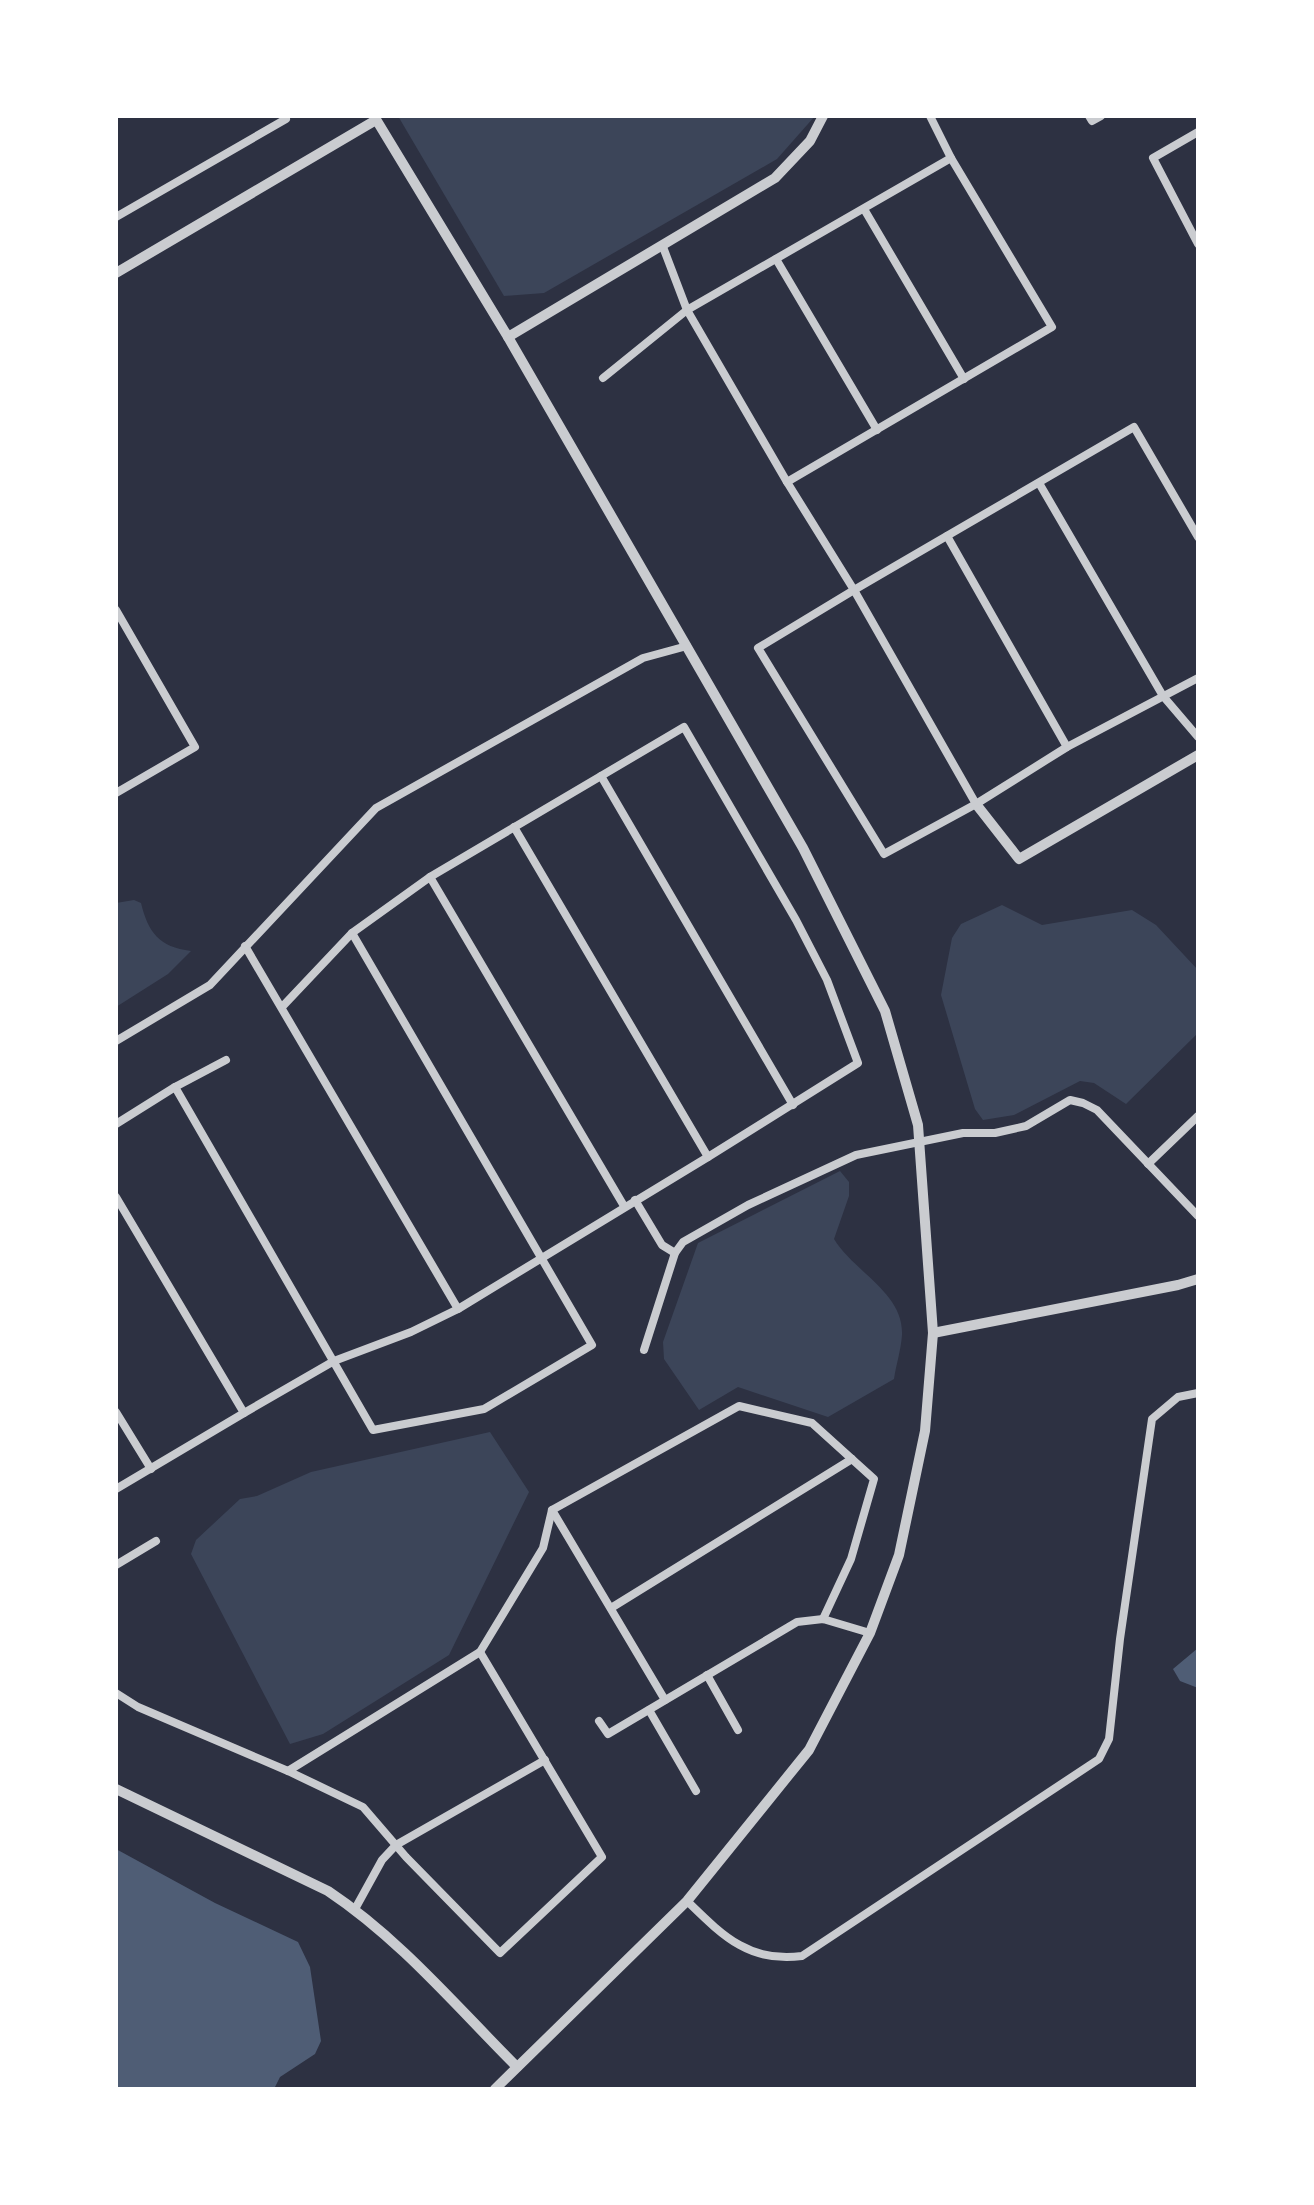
<svg xmlns="http://www.w3.org/2000/svg" width="1314" height="2205" viewBox="0 0 1314 2205" font-family="'IBM Plex Serif',serif">
	<rect width="100%" height="100%" fill="#2d3142"/>
	<g fill="#3c4559">
		<polygon points="398,116 815,116 777,159 544,293 504,296"/>
		<path d="M134,900L141,903C148,932 159,947 191,951L168,974L116,1007V903Z"/>
		<polygon points="1002,905 1042,925 1132,910 1156,925 1198,970 1198,1033 1126,1104 1094,1083 1080,1081 1014,1115 983,1120 975,1109 941,995 952,938 961,924"/>
		<path d="M840,1171L849,1182V1196L834,1239C854,1272 904,1293 902,1335C901,1350 896,1365 894,1379L828,1417L738,1387L699,1410L664,1359L663,1342L698,1243Z"/>
		<polygon points="490,1432 529,1492 449,1655 323,1734 290,1744 191,1554 196,1540 240,1499 257,1496 311,1472"/>
	</g>
	<g fill="#4f5d75">
		<polygon points="1198,1648 1198,1688 1180,1681 1173,1669"/>
		<polygon points="116,1849 215,1903 298,1942 310,1967 321,2041 315,2054 280,2077 274,2089 116,2089"/>
	</g>
	<g fill="none" stroke-linecap="round" stroke-linejoin="round">
		<g stroke="#caccd0" stroke-width="8">
			<polyline points="1089,116 1092,121 1101,116"/>
			<polyline points="1198,132 1153,158 1198,244"/>
			<polyline points="864,209 964,379"/>
			<polyline points="116,217 286,119 284,116"/>
			<polyline points="663,247 687,310 787,482 854,590 976,804"/>
			<polyline points="776,259 877,430"/>
			<polyline points="603,378 687,310 951,158"/>
			<polyline points="787,482 1052,327 951,158 930,116"/>
			<polyline points="1039,483 1163,696 1198,737"/>
			<polyline points="947,536 1067,747"/>
			<polyline points="1198,537 1134,427 854,590 758,648 884,854 976,804 1067,747 1198,678"/>
			<polyline points="116,610 195,747 116,793"/>
			<polyline points="601,776 793,1105"/>
			<polyline points="514,827 708,1157"/>
			<polyline points="430,877 624,1206"/>
			<polyline points="245,946 458,1309 708,1157 858,1063 827,980 796,920 684,727 430,877 352,933 282,1007"/>
			<polyline points="116,1041 210,985 376,808 643,658 687,646"/>
			<polyline points="175,1087 226,1060"/>
			<polyline points="116,1124 175,1087 373,1430 484,1409 592,1345 352,933"/>
			<polyline points="1148,1164 1198,1116"/>
			<polyline points="116,1197 244,1413 116,1489"/>
			<polyline points="635,1200 662,1245 675,1253"/>
			<polyline points="644,1350 675,1253 683,1242 748,1205 856,1155 963,1133 995,1133 1026,1126 1070,1100 1083,1103 1097,1110 1198,1216"/>
			<polyline points="116,1412 151,1469"/>
			<polyline points="244,1413 334,1361 411,1332 458,1309"/>
			<polyline points="552,1510 665,1700"/>
			<polyline points="116,1565 156,1541"/>
			<polyline points="611,1608 852,1459"/>
			<polyline points="707,1675 738,1730"/>
			<polyline points="116,1693 138,1707 288,1771 363,1807 406,1857 500,1953 602,1857 480,1652"/>
			<polyline points="649,1710 696,1791"/>
			<polyline points="599,1721 608,1734 797,1622 823,1619 870,1633"/>
			<polyline points="288,1771 480,1652 543,1548 552,1510 739,1406 812,1423 874,1479 851,1559 823,1619"/>
			<path d="M687,1901C723,1936 749,1963 802,1956L1099,1759L1109,1739L1120,1639L1152,1419L1178,1397L1198,1393"/>
			<polyline points="355,1909 382,1860 396,1845 545,1760"/>
		</g>
		<g stroke="#caccd0" stroke-width="10">
			<polyline points="374,116 508,337 803,848 885,1011 918,1125 933,1333 925,1431 899,1555 870,1633 809,1750 687,1901 495,2089"/>
			<polyline points="116,273 376,120"/>
			<polyline points="508,337 775,178 810,141 823,116"/>
			<polyline points="976,804 1019,859 1198,755"/>
			<polyline points="933,1333 1178,1285 1198,1279"/>
			<path d="M116,1789L328,1891C400,1939 456,2006 517,2067"/>
		</g>
	</g>
	<rect width="1314" height="2205" fill="none" stroke="#ffffff" stroke-width="236"/>
</svg>
